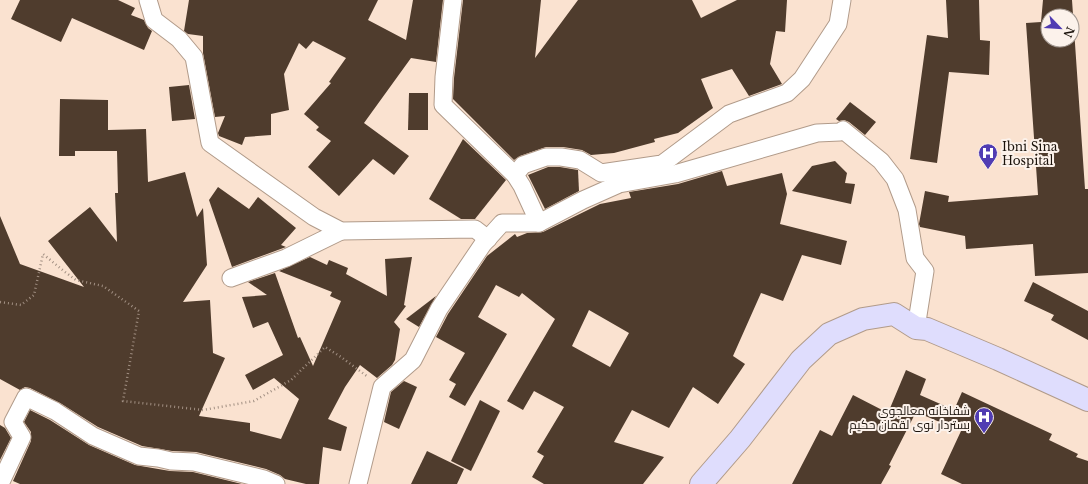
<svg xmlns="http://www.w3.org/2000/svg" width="1088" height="484" viewBox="0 0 1088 484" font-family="'Libre Baskerville',Cairo,serif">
	<rect width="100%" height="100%" fill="#fae2d0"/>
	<g fill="#4f3c2d" fill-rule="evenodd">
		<polygon points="20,0 118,0 135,8 131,15 144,20 148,28 152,31 144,50 72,18 61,42 11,19"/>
		<polygon points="189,0 378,0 368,20 406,40 413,0 443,0 436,62 411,58 364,123 409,156 394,175 373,159 339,196 308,167 331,141 316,130 319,127 304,114 331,83 329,82 346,58 313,41 306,49 299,43 284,74 289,110 271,114 271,135 245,137 242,145 219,136 218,133 225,116 215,117 203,53 203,36 188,34 184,31"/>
		<polygon points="463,0 541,0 535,58 578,0 692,0 701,18 737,0 787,0 785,32 776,31 770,64 782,84 749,96 732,69 701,79 713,108 678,133 654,139 655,142 614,153 591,155 582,150 563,147 546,147 520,156 514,160 453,99 454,78"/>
		<polygon points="946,0 979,0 980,40 990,41 989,75 949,72 937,163 910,159 927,35 948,38"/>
		<path d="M1043,0H1072L1085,189H1088V273L1035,276L1033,244L966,249L965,236L920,227L919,224L925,191L949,196L948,202L1038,195L1026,23L1041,22ZM1048,16H1072V40H1048Z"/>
		<polygon points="189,85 195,119 172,121 169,87"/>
		<polygon points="409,93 428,93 428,130 408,130"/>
		<polygon points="60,99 108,100 108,130 146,129 148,182 185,172 197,217 203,208 207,265 183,302 210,300 213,353 225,358 199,416 250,423 250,431 281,439 299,399 274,378 253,390 245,375 283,355 268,322 253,328 242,297 267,295 248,282 275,273 298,338 300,337 313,366 341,301 330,296 332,292 279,271 310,257 327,265 329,260 348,268 346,274 387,296 385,259 412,257 404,305 406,306 394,322 400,329 395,360 392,365 377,378 360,365 345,387 328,419 347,427 341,451 323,447 319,484 306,484 285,479 280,475 266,469 196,452 172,451 142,446 98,427 60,403 30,388 25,387 20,390 0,379 0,216 20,264 84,287 48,241 90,207 117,242 115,193 118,193 117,151 75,151 75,156 59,156"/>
		<polygon points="850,102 876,122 865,135 849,122 844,120 839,121 836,119"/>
		<polygon points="463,139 506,180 475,219 461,219 429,199"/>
		<polygon points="835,161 847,173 845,183 855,184 851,204 792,191 812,166"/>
		<polygon points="548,167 560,167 578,170 579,191 545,209 528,175"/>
		<path d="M722,171L727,186L782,173L787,194L780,224L847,241L841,265L802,255L783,301L761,293L733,356L745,364L718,404L693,387L669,428L632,410L614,442L664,457L643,484H544L532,477L544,456L537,452L564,407L534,391L523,410L507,401L555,319L522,293L519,297L496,285L478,317L507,334L465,406L449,397L456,384L449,380L465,353L436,337L448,314L487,256L515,234L517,237L527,233L543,232L600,204L631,198L629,192L678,184ZM589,310L629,333L610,367L572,346Z"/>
		<polygon points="218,187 249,209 258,197 296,228 281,245 286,247 232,267 209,200"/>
		<polygon points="1033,282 1088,311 1088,340 1051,320 1054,315 1024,301"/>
		<polygon points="436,296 419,327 406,319"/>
		<polygon points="906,370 926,379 920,395 954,410 962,392 1052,434 1049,440 1078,454 1076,457 1088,461 1088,484 962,484 941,474 961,431 916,412 889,465 891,466 881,484 792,484 820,430 832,436 853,395 888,413"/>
		<polygon points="404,381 417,387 399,429 384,422 391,392"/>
		<polygon points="480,400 500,411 471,471 451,461"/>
		<polygon points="30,410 50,420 89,445 135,465 170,471 193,472 242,484 20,484 13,481 31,441 31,432 24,422"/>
		<polygon points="0,425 5,428 11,438 0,460"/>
		<polygon points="427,451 464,469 457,484 411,484"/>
	</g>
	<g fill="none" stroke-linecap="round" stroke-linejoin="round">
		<defs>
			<g id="minor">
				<polyline points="148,0 154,20 179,39 194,57 210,143 314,217 341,231 475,229 488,239"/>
				<polyline points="453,0 444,77 443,105 515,175"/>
				<polyline points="539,223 522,186 515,175 523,165 546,157 561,157 580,160 601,173 662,164 729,114 787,93 802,79 838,24 842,0"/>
				<polyline points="231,278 286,258 341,231"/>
				<polyline points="0,484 22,437 13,422 26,397 55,411 93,436 139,456 158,458 171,461 194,462 264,479 276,484"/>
				<polyline points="358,484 382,387 413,360 439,309 483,244 502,223 539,223 583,200 619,184 675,174 817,133 840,132 843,130 881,161 895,179 907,210 915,258 925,271 916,328"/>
			</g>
			<polyline id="secondary" points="701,484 740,439 801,360 829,334 863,319 894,314 916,328 927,329 998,359 1088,400"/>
		</defs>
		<use href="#minor" stroke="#b19b8a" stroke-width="19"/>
		<use href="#secondary" stroke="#b19b8a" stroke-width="24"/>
		<polyline stroke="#a18f82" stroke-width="2.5" stroke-dasharray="1 3" stroke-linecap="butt" points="0,302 21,305 34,295 43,254 65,272 76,280 103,286 139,311 123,401 203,410 254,401 291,380 325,347 341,357 368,377"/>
		<use href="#minor" stroke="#fff" stroke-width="17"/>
		<use href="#secondary" stroke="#dfddfd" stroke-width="22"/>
	</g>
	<defs>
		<symbol id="hospital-pin" viewBox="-11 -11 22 30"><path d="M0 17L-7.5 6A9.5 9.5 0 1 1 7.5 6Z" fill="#503cb3" stroke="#fcf2eb"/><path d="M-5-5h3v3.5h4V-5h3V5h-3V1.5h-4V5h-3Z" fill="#fff"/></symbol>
	</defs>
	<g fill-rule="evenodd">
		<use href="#hospital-pin" x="977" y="142" width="22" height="30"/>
		<use href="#hospital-pin" x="973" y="406" width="22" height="30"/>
	</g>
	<g text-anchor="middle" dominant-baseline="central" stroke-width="4" stroke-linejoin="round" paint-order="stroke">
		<g font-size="12" fill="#1a120b" stroke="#fcf2eb" text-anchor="start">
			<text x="1002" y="146">Ibni Sina<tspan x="1002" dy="14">Hospital</tspan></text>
			<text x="970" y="410" text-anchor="end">شفاخانه معالجوی<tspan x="970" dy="14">بستردار نوی لقمان حکیم</tspan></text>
		</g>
	</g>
	<g transform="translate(1060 28) rotate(115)"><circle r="19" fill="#fcf2eb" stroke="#a29891"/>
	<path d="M0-3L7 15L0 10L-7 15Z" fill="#503cb3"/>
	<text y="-6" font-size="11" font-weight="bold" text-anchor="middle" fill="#1a120b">N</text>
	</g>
</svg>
